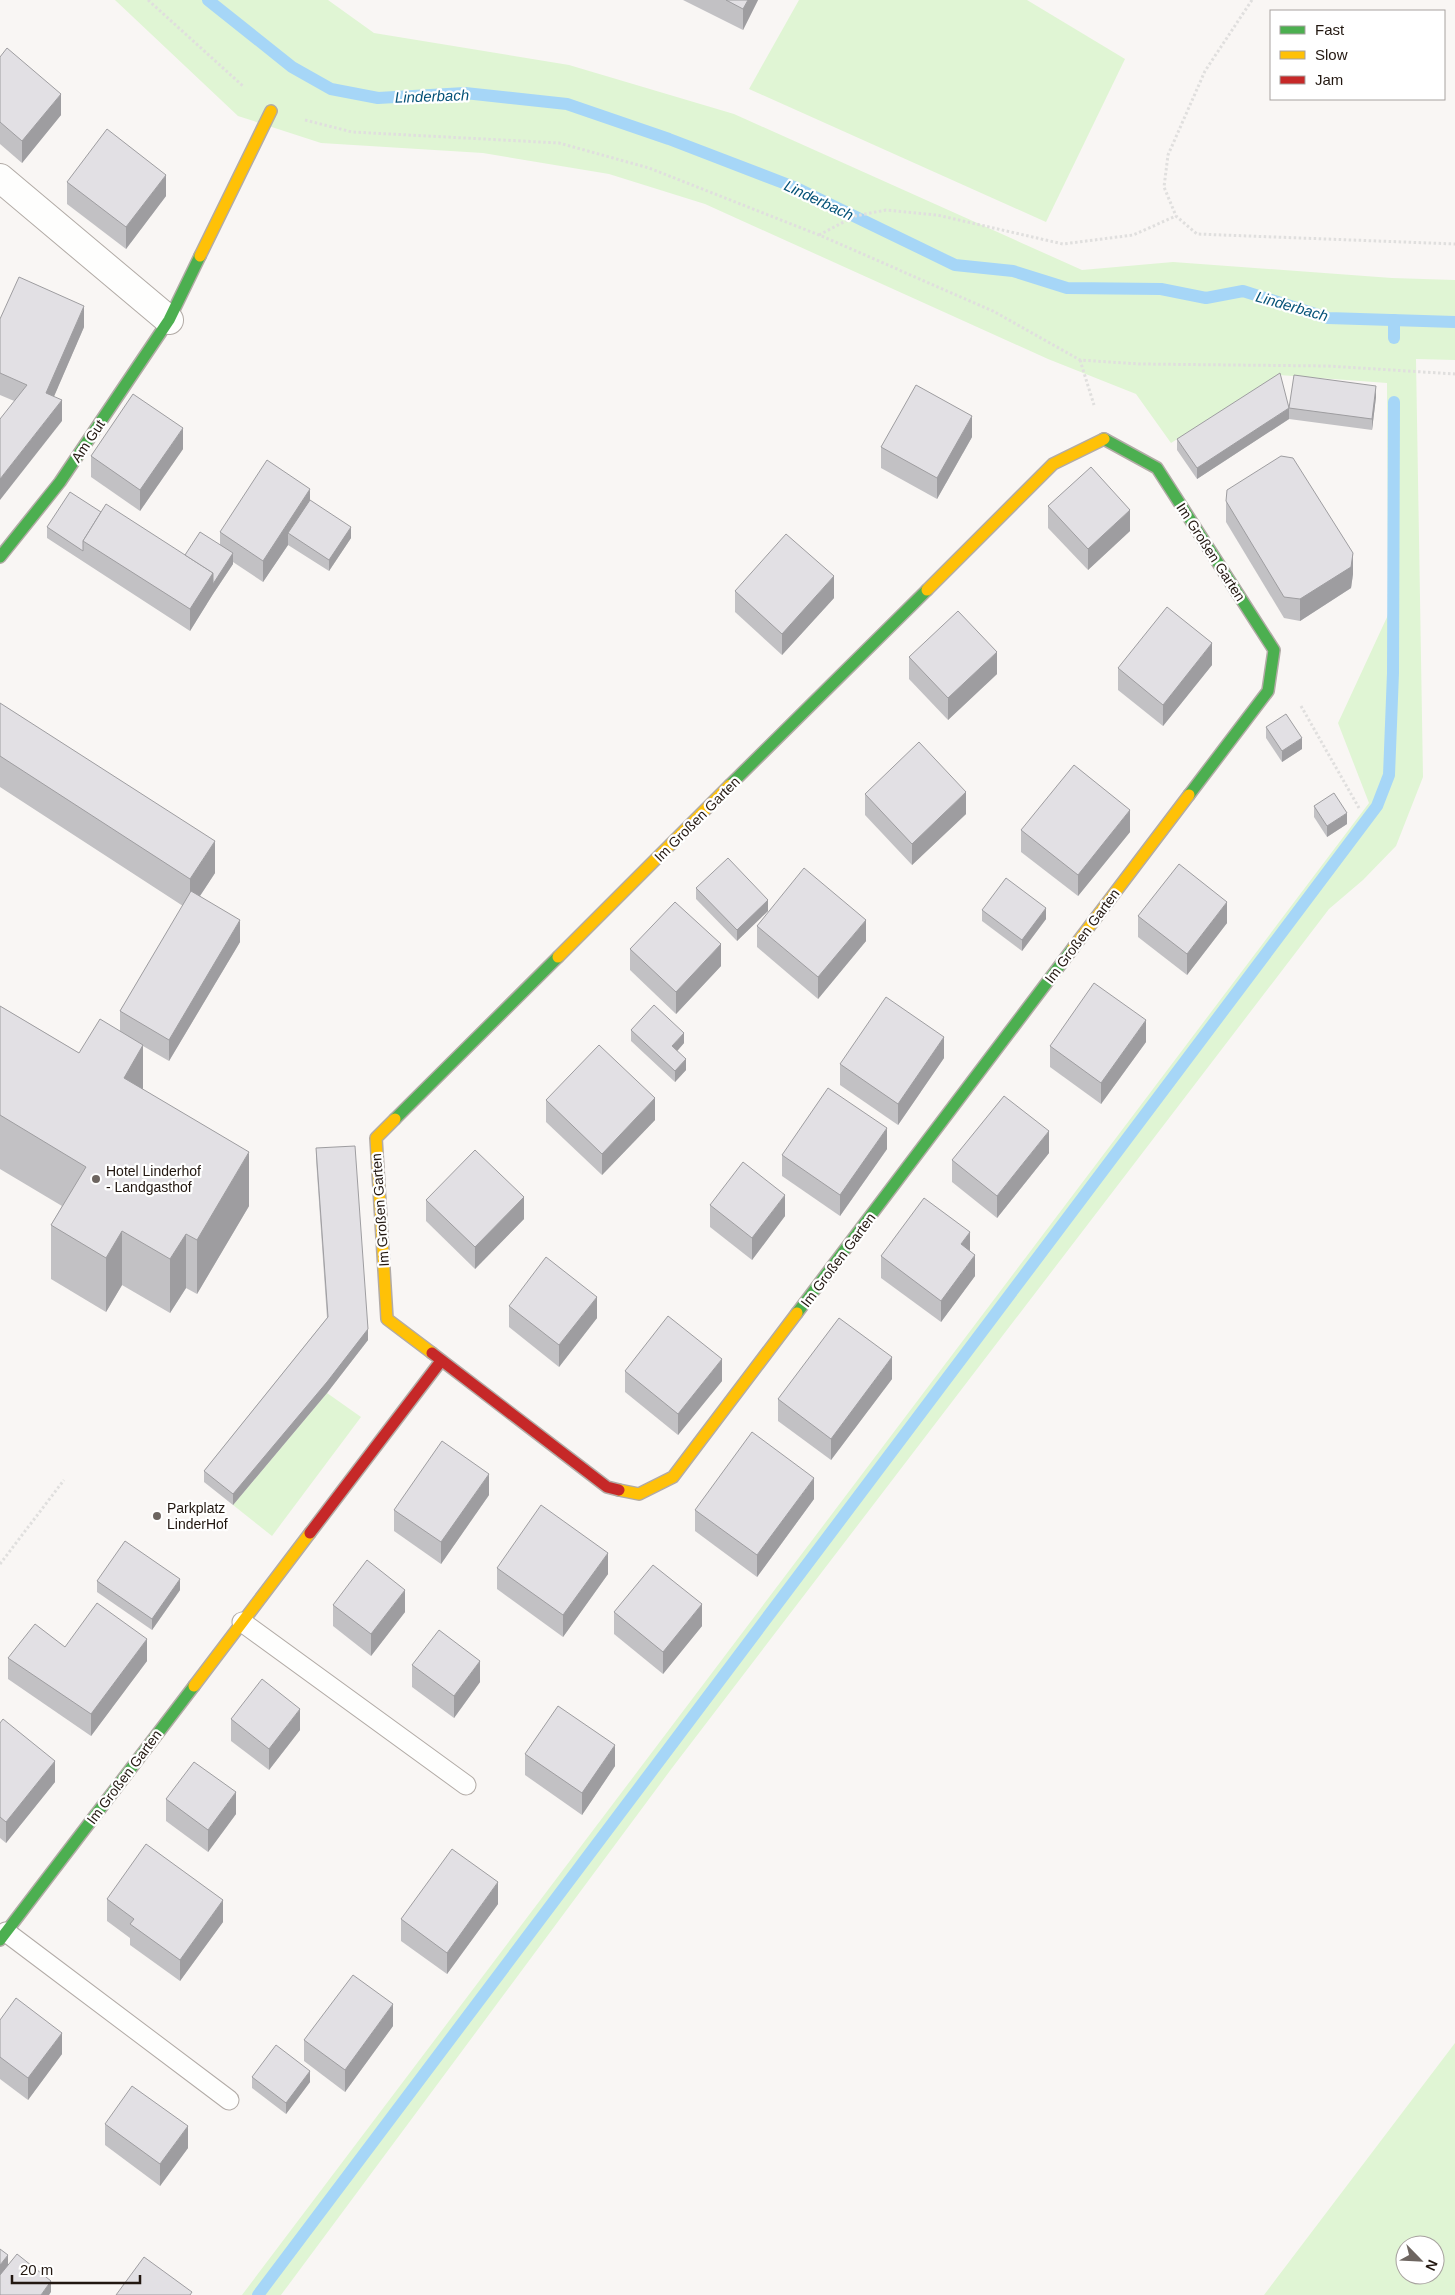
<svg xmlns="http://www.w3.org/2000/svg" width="1455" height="2295" viewBox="0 0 1455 2295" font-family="Helvetica,sans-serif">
	<rect width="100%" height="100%" fill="#f9f6f4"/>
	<g fill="#e0f5d4" fill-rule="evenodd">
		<polygon points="115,0 328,0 374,33 569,65 734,114 1082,270 1173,262 1392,278 1455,280 1455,360 1416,359 1423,777 1396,846 1363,880 1329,909 672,1768 281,2295 242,2295 1369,803 1338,723 1388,615 1387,383 1279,375 1171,443 1136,394 1048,359 705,204 609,174 483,153 321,143 238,116"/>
		<polygon points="799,0 1027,0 1125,59 1046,222 749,89"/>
		<polygon points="327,1393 361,1417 272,1536 233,1505"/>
		<path d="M1455,2043V2295H1264ZM1405,2245H1435V2275H1405Z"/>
	</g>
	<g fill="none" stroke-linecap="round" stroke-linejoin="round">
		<g stroke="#a6d6f7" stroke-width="12">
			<polyline points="208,0 292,67 331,89 378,98 465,93 567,104 669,139 794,187 955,265 1013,271 1067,288 1161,289 1206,298 1243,291 1328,318 1455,322"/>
			<polyline points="1394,338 1394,320"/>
			<polyline points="258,2295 1377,806 1389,775 1393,673 1394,402"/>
		</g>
		<defs>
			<g id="lane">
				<polyline points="242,1622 466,1785"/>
				<polyline points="6,1932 229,2100"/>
			</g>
			<polyline id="street" points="0,178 169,320"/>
			<g id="fast">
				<polyline points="1104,439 1157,468 1274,650 1268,691 1189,795"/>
				<polyline points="0,557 60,482 169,320 200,256"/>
				<polyline points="730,785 927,590"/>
				<polyline points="395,1119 558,957"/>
				<polyline points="797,1313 1073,948"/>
				<polyline points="0,1940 194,1686"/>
			</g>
			<g id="slow">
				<polyline points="200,256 271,111"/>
				<polyline points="927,590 1053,464 1104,439"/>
				<polyline points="1073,948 1189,795"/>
				<polyline points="558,957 730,785"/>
				<polyline points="395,1119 376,1138 387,1319 432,1353"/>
				<polyline points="619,1490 639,1494 673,1477 797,1313"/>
				<polyline points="194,1686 310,1533"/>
			</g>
			<g id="jam">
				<polyline points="432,1353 607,1487 619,1490"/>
				<polyline points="310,1533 441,1361"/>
			</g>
		</defs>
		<use href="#lane" stroke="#b2aba6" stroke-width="21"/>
		<use href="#street" stroke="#b2aba6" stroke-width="30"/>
		<use href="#fast" stroke="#b2aba6" stroke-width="14"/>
		<use href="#slow" stroke="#b2aba6" stroke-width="14"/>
		<use href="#jam" stroke="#b2aba6" stroke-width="14"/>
		<g stroke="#e0dfde" stroke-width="3" stroke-dasharray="2.5 2.5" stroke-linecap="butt">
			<polyline points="148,0 244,87"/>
			<polyline points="1252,0 1205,71 1168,155 1164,187 1176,216 1197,234 1455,244"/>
			<polyline points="305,120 352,132 559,143 649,168 819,235 993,311 1080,360 1139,364 1328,366 1455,374"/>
			<polyline points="819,235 855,216 886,210 937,215 1063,244 1133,235 1176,216"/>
			<polyline points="1080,360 1094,405"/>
			<polyline points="1301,706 1359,808"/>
			<polyline points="0,1564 64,1480"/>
		</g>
		<use href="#lane" stroke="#fefefd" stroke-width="19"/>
		<use href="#street" stroke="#fefefd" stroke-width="28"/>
		<use href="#fast" stroke="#4caf50" stroke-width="11"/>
		<use href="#slow" stroke="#ffc107" stroke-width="11"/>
		<use href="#jam" stroke="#c62828" stroke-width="11"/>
	</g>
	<g fill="#c2c1c4">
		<polygon points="683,0 758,0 743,30"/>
		<polygon points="0,57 61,115 22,163 0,144"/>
		<polygon points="67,182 166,196 126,249 67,204"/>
		<polygon points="0,319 84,327 54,396 62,421 0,395"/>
		<polygon points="1376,397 1372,430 1289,419 1197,479 1177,450 1177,439 1289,408"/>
		<polygon points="972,437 937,499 881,468 881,447"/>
		<polygon points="183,449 140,511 91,477 91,456"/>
		<polygon points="310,500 351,538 329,571 288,545 263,582 233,562 233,564 213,594 190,631 47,538 47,527 101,512 185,555 220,545 220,532"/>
		<polygon points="1226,501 1353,574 1351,588 1300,621 1284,618 1226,522"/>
		<polygon points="1048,506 1130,531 1088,570 1048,528"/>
		<polygon points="735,591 834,598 782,655 735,612"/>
		<polygon points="909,657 997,674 948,720 909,679"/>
		<polygon points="1212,665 1163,726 1118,690 1118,668"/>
		<polygon points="0,703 215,873 200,896 240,942 169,1061 143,1046 143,1089 249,1206 197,1294 186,1288 170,1313 122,1285 106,1312 51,1279 51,1225 62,1206 0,1169 0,1006 79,1053 120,1032 120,1011 183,906 0,787"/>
		<polygon points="1266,727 1302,749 1282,762 1266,738"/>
		<polygon points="865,794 966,814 912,865 865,815"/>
		<polygon points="1314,806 1347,824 1327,837 1314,817"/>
		<polygon points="1021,830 1130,832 1078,896 1021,852"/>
		<polygon points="696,888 768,911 737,941 696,899"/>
		<polygon points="982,910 1046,919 1022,951 982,921"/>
		<polygon points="1138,916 1227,923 1187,975 1138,937"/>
		<polygon points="757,926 866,941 818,999 757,947"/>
		<polygon points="630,949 721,966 676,1014 630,970"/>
		<polygon points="631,1030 684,1043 677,1051 686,1070 675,1082 631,1041"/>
		<polygon points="1146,1042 1101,1104 1050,1067 1050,1046"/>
		<polygon points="944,1058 898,1125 840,1085 840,1064"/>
		<polygon points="546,1100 655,1120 602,1175 546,1122"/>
		<polygon points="316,1148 368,1340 327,1393 233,1505 204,1482 204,1471 327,1318 316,1159"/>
		<polygon points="887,1149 840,1216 782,1176 782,1155"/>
		<polygon points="1049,1153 997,1218 952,1182 952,1160"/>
		<polygon points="426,1200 524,1219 475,1269 426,1221"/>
		<polygon points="710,1205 785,1216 752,1260 710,1227"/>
		<polygon points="881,1256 975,1276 941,1322 881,1278"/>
		<polygon points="509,1306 597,1318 559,1367 509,1327"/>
		<polygon points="625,1371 722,1381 678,1435 625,1392"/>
		<polygon points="892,1379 831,1460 778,1421 778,1399"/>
		<polygon points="489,1495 441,1564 394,1531 394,1510"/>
		<polygon points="814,1499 757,1577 695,1531 695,1510"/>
		<polygon points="497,1568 608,1574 563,1637 497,1589"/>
		<polygon points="97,1581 180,1590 152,1630 97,1592"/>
		<polygon points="333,1605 405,1612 371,1656 333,1626"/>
		<polygon points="614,1612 702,1626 663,1674 614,1634"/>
		<polygon points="65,1647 147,1661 91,1736 8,1679 8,1658"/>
		<polygon points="412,1665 480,1682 454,1718 412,1687"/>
		<polygon points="231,1719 300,1730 269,1770 231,1741"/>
		<polygon points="0,1723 55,1782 6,1843 0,1838"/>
		<polygon points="525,1754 615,1766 582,1815 525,1775"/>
		<polygon points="166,1799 236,1814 208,1852 166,1821"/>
		<polygon points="107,1899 223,1922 180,1981 130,1945 130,1938 107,1921"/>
		<polygon points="498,1904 447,1974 401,1941 401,1919"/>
		<polygon points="0,2020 62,2054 28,2100 0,2079"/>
		<polygon points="393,2026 345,2092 304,2061 304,2040"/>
		<polygon points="252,2077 310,2082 286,2114 252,2088"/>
		<polygon points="105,2124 188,2148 160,2186 105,2145"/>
	</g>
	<g fill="#9e9da0">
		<polygon points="748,0 758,0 743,30 743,9"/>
		<polygon points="61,94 61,115 22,163 22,141"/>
		<polygon points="166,175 166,196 126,249 126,227"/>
		<polygon points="84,306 84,327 46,415 46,393"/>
		<polygon points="1376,386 1376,397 1372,430 1372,419"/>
		<polygon points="62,400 62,421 0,500 0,479"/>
		<polygon points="1289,408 1289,419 1197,479 1197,468"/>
		<polygon points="972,416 972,437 937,499 937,478"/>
		<polygon points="183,428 183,449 140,511 140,490"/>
		<polygon points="310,489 310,511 288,533 288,545 263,582 263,561"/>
		<polygon points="1130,510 1130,531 1088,570 1088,549"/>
		<polygon points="351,527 351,538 329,571 329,560"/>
		<polygon points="233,553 233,564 213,594 213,584"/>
		<polygon points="1353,553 1353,574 1351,588 1300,621 1300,599"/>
		<polygon points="213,573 213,594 190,631 190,609"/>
		<polygon points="834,576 834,598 782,655 782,634"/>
		<polygon points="1212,643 1212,665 1163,726 1163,705"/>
		<polygon points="997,652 997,674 948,720 948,698"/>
		<polygon points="1302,738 1302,749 1282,762 1282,751"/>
		<polygon points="966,792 966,814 912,865 912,844"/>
		<polygon points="1130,810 1130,832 1078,896 1078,875"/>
		<polygon points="1347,813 1347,824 1327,837 1327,826"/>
		<polygon points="215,841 215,873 190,911 190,879"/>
		<polygon points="768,900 768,911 737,941 737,930"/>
		<polygon points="1227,902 1227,923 1187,975 1187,954"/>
		<polygon points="1046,908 1046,919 1022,951 1022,940"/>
		<polygon points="240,920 240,942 169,1061 169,1040"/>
		<polygon points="866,920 866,941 818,999 818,977"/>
		<polygon points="721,944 721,966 676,1014 676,992"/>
		<polygon points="1146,1020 1146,1042 1101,1104 1101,1083"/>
		<polygon points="684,1033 684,1043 672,1057 672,1046"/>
		<polygon points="944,1037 944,1058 898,1125 898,1104"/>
		<polygon points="143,1045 143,1099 124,1078"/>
		<polygon points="686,1059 686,1070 675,1082 675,1071"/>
		<polygon points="655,1098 655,1120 602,1175 602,1154"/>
		<polygon points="887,1128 887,1149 840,1216 840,1195"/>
		<polygon points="1049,1131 1049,1153 997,1218 997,1196"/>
		<polygon points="249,1152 249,1206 197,1294 197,1240"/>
		<polygon points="785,1195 785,1216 752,1260 752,1238"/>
		<polygon points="524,1197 524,1219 475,1269 475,1247"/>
		<polygon points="122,1231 122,1285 106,1312 106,1258"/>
		<polygon points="970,1232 970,1254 961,1244"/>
		<polygon points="186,1234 186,1288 170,1313 170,1259"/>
		<polygon points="975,1255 975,1276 941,1322 941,1301"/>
		<polygon points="597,1297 597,1318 559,1367 559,1345"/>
		<polygon points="368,1329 368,1340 327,1393 233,1505 233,1494"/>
		<polygon points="892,1357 892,1379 831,1460 831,1439"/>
		<polygon points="722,1359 722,1381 678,1435 678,1414"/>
		<polygon points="489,1474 489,1495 441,1564 441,1542"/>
		<polygon points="814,1478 814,1499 757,1577 757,1555"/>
		<polygon points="608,1553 608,1574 563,1637 563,1615"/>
		<polygon points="180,1579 180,1590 152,1630 152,1619"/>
		<polygon points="405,1590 405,1612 371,1656 371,1634"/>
		<polygon points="702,1604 702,1626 663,1674 663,1652"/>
		<polygon points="147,1639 147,1661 91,1736 91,1714"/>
		<polygon points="480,1661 480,1682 454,1718 454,1696"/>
		<polygon points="300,1709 300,1730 269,1770 269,1749"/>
		<polygon points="615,1745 615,1766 582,1815 582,1793"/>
		<polygon points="55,1761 55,1782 6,1843 6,1822"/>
		<polygon points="236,1792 236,1814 208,1852 208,1830"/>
		<polygon points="498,1882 498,1904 447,1974 447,1953"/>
		<polygon points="223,1900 223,1922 180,1981 180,1960"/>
		<polygon points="393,2004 393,2026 345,2092 345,2070"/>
		<polygon points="62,2033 62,2054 28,2100 28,2078"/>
		<polygon points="310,2071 310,2082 286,2114 286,2103"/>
		<polygon points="188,2126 188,2148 160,2186 160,2164"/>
		<polygon points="8,2255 8,2276 0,2286 0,2265"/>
		<polygon points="51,2281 51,2292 49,2295 41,2295"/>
	</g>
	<g fill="#e2e0e4" stroke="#9e9da0">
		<polygon points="726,0 748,0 743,9"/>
		<polygon points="7,48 61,94 22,141 0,122 0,57"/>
		<polygon points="107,129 166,175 126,227 67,182"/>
		<polygon points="19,277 84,306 46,393 62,400 0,479 0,419 27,385 0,373 0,319"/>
		<polygon points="1280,373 1289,408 1197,468 1177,439"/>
		<polygon points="1294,375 1376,386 1372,419 1289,408"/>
		<polygon points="916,385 972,416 937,478 881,447"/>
		<polygon points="133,394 183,428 140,490 91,456"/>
		<polygon points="1281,456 1293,458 1353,553 1351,567 1300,599 1284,597 1226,501 1227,490"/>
		<polygon points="267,460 310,489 263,561 220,532"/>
		<polygon points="1091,467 1130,510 1088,549 1048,506"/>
		<polygon points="70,492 101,512 83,541 83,551 47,527"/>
		<polygon points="310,500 351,527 329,560 288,533"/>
		<polygon points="106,504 213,573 190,609 83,541"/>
		<polygon points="200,532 233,553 213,584 213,573 185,555"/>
		<polygon points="786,534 834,576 782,634 735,591"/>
		<polygon points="1167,607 1212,643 1163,705 1118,668"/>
		<polygon points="958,611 997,652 948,698 909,657"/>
		<polygon points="0,703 215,841 190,879 0,756"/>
		<polygon points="1286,714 1302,738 1282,751 1266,727"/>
		<polygon points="919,742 966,792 912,844 865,794"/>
		<polygon points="1074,765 1130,810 1078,875 1021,830"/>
		<polygon points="1334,793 1347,813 1327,826 1314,806"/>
		<polygon points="728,858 768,900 737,930 696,888"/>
		<polygon points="1179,864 1227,902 1187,954 1138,916"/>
		<polygon points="804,868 866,920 818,977 757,926"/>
		<polygon points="1006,878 1046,908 1022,940 982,910"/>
		<polygon points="191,891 240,920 169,1040 120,1011"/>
		<polygon points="675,902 721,944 676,992 630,949"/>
		<polygon points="1094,983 1146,1020 1101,1083 1050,1046"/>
		<polygon points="886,997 944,1037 898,1104 840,1064"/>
		<polygon points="654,1005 684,1033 672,1046 686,1059 675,1071 631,1030"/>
		<polygon points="0,1006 79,1053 100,1019 143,1045 124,1078 249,1152 197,1240 186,1234 170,1259 122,1231 106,1258 51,1225 86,1167 0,1115"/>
		<polygon points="599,1045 655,1098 602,1154 546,1100"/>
		<polygon points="828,1088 887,1128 840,1195 782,1155"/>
		<polygon points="1004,1096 1049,1131 997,1196 952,1160"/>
		<polygon points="355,1146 368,1329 327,1382 233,1494 204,1471 328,1317 316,1148"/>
		<polygon points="475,1150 524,1197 475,1247 426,1200"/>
		<polygon points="743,1162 785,1195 752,1238 710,1205"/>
		<polygon points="924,1198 970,1232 961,1244 975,1255 941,1301 881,1256"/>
		<polygon points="546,1257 597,1297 559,1345 509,1306"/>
		<polygon points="668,1316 722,1359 678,1414 625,1371"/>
		<polygon points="839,1318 892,1357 831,1439 778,1399"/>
		<polygon points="752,1432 814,1478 757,1555 695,1510"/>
		<polygon points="442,1441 489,1474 441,1542 394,1510"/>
		<polygon points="541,1505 608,1553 563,1615 497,1568"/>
		<polygon points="125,1541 180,1579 152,1619 97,1581"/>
		<polygon points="367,1560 405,1590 371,1634 333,1605"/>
		<polygon points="653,1565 702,1604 663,1652 614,1612"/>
		<polygon points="97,1603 147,1639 91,1714 8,1658 35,1624 65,1647"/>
		<polygon points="439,1630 480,1661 454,1696 412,1665"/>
		<polygon points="262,1679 300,1709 269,1749 231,1719"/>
		<polygon points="558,1706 615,1745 582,1793 525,1754"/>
		<polygon points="3,1719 55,1761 6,1822 0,1817 0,1723"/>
		<polygon points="194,1762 236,1792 208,1830 166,1799"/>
		<polygon points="146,1844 223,1900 180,1960 130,1924 134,1919 107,1899"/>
		<polygon points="452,1849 498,1882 447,1953 401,1919"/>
		<polygon points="353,1975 393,2004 345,2070 304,2040"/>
		<polygon points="16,1998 62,2033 28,2078 0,2057 0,2020"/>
		<polygon points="276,2045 310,2071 286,2103 252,2077"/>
		<polygon points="132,2086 188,2126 160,2164 105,2124"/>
		<polygon points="0,2249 8,2255 0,2265"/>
		<polygon points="17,2254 51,2281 41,2295 0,2295 0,2275"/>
		<polygon points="144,2257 192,2292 190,2295 116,2295"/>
	</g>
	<g fill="#6d6560" stroke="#fff" stroke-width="2">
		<circle cx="96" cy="1179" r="5"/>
		<circle cx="157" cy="1516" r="5"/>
	</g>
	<g text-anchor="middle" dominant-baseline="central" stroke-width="4.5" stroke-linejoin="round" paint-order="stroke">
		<g font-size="14" fill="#221710" stroke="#fff">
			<text transform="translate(88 441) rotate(-56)">Am Gut</text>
			<text transform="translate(1211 552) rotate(57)">Im Großen Garten</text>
			<text transform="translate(697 819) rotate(-45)">Im Großen Garten</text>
			<text transform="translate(1082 936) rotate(-53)">Im Großen Garten</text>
			<text transform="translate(380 1210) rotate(-94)">Im Großen Garten</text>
			<text transform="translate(838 1260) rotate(-53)">Im Großen Garten</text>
			<text transform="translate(124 1777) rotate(-53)">Im Großen Garten</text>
		</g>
		<g font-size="14" fill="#221710" stroke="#fff" text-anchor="start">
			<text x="106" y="1171">Hotel Linderhof<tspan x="106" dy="16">- Landgasthof</tspan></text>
			<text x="167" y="1508">Parkplatz<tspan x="167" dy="16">LinderHof</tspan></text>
		</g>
		<g font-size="15" font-style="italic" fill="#055278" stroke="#fff">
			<text transform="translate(432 96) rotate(-2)">Linderbach</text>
			<text transform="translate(819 200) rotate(25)">Linderbach</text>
			<text transform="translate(1292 306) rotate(16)">Linderbach</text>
		</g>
	</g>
	<rect x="1270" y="10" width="175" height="90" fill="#ffffff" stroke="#a7a29f"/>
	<rect x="1280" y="26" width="25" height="8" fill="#4caf50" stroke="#a7a29f"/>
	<text x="1315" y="35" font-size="15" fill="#221710">Fast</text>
	<rect x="1280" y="51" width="25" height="8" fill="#ffc107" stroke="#a7a29f"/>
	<text x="1315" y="60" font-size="15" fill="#221710">Slow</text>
	<rect x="1280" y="76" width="25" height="8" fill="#c62828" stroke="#a7a29f"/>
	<text x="1315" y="85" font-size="15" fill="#221710">Jam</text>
	<g transform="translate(1420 2260) rotate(114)"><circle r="24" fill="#ffffff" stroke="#a7a29f"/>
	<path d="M0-4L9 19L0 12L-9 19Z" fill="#6d6560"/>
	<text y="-8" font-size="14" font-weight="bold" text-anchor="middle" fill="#221710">N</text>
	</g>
	<path d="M12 2275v8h128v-8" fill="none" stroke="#221710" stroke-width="2.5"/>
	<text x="20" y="2275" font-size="15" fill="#221710" stroke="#ffffff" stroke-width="4" paint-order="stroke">20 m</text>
</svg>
